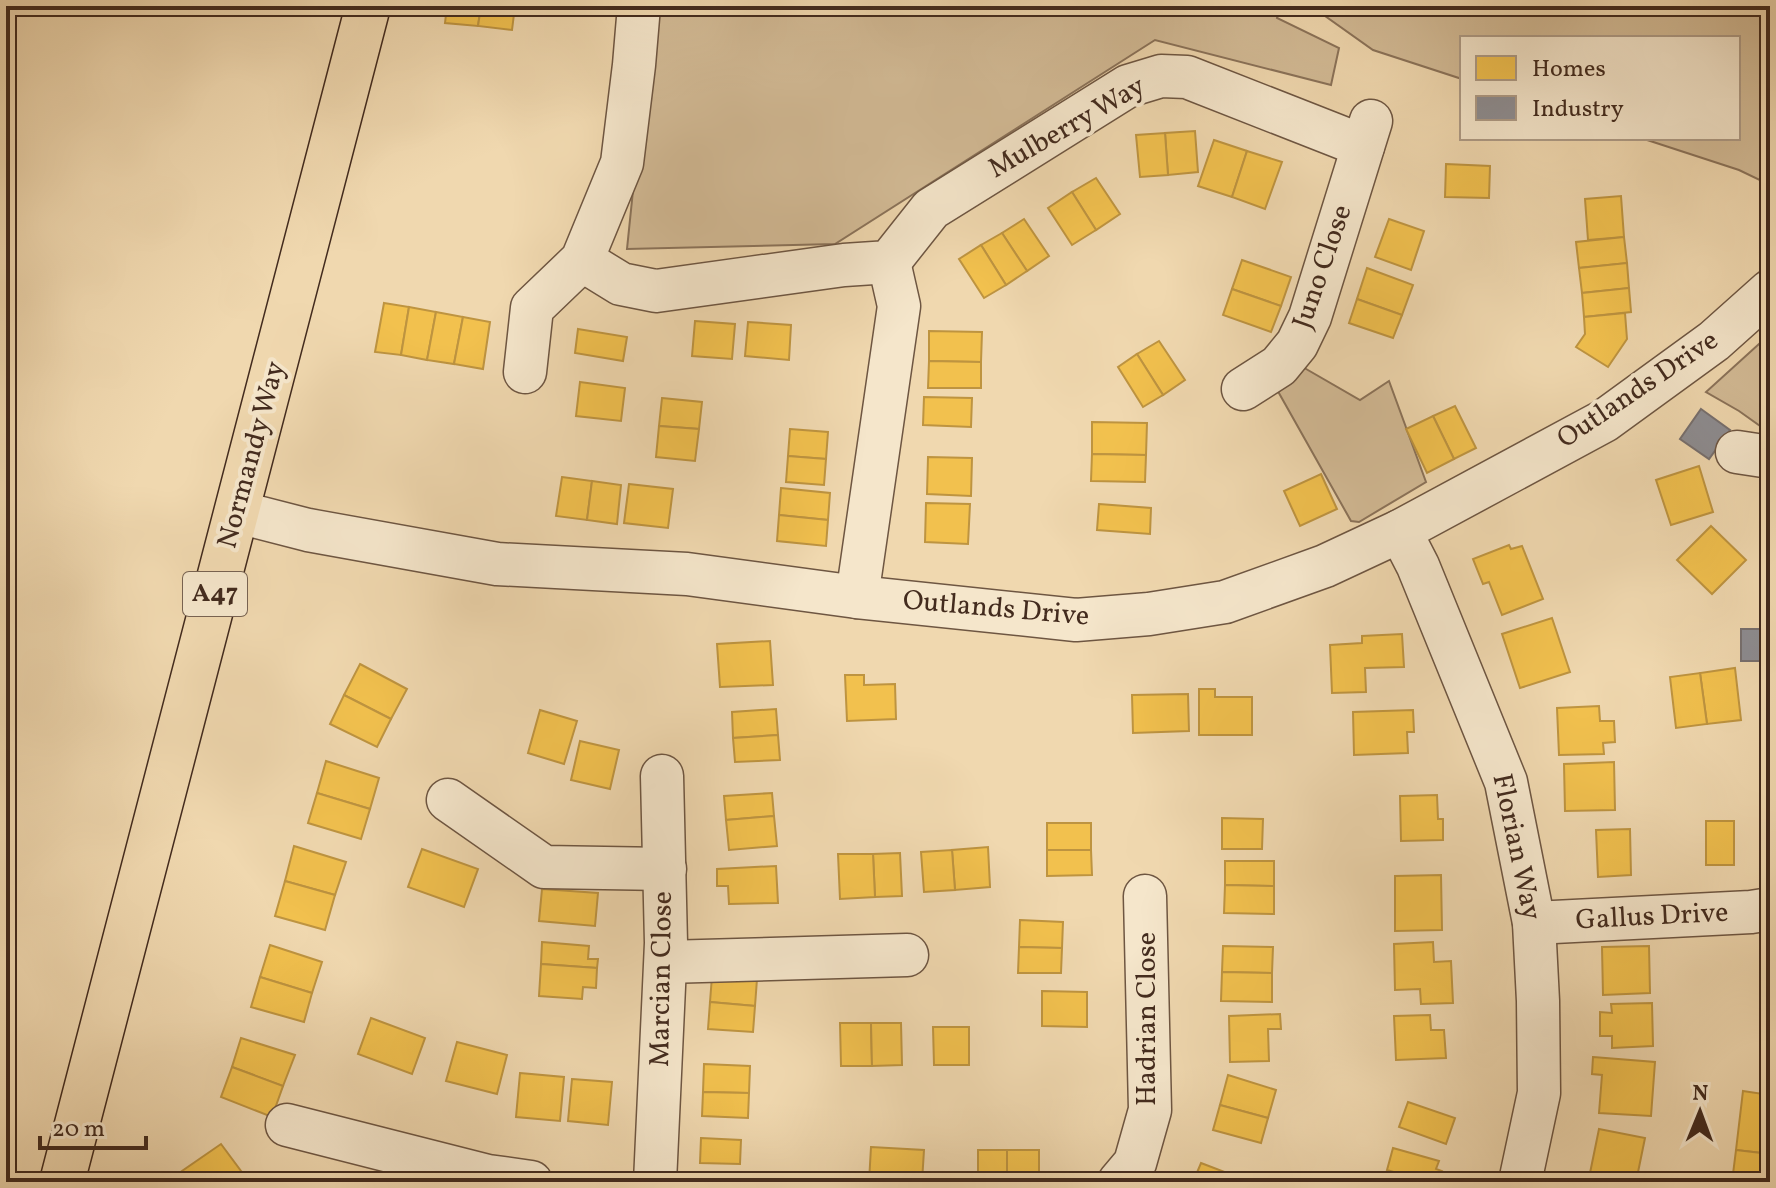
<svg xmlns="http://www.w3.org/2000/svg" width="1776" height="1188" viewBox="0 0 1776 1188" font-family="Vollkorn,serif">
	<rect width="100%" height="100%" fill="#f0d8af"/>
	<filter id="stains"><feTurbulence type="fractalNoise" baseFrequency=".0025" numOctaves="4"/><feColorMatrix values="0 0 0 0 .2 0 0 0 0 .09 0 0 0 0 .02 0 0 0 .5 -.17"/></filter>
	<radialGradient id="worn" r=".72"><stop offset=".6" stop-color="#630" stop-opacity="0"/><stop offset="1" stop-color="#630" stop-opacity=".3"/></radialGradient>
	<g fill="#d3bb96" stroke="#8b735a" stroke-width="2">
		<polygon points="652,6 1280,6 1277,18 1339,48 1331,85 1155,40 835,244 627,249"/>
		<polygon points="1311,6 1770,6 1770,185 1739,170 1641,138 1738,138 1738,38 1462,38 1462,79 1373,50"/>
		<polygon points="1770,334 1770,433 1739,411 1706,392"/>
		<polygon points="1294,362 1360,400 1389,381 1426,482 1359,522 1351,521 1275,386"/>
	</g>
	<g fill="#f2c14e" stroke="#be9440" stroke-width="2">
		<polygon points="447,6 481,6 478,26 445,23"/>
		<polygon points="481,6 515,6 512,30 478,26"/>
		<polygon points="1195,131 1198,172 1168,175 1165,133"/>
		<polygon points="1165,133 1168,175 1140,177 1136,135"/>
		<polygon points="1214,140 1247,151 1232,197 1198,186"/>
		<polygon points="1247,151 1282,162 1265,209 1232,197"/>
		<polygon points="1446,164 1490,166 1489,198 1445,197"/>
		<polygon points="1096,178 1120,214 1096,230 1072,192"/>
		<polygon points="1072,192 1096,230 1072,245 1048,208"/>
		<polygon points="1621,196 1624,237 1588,240 1585,199"/>
		<polygon points="1024,219 1049,256 1027,271 1002,233"/>
		<polygon points="1389,219 1424,231 1411,270 1375,257"/>
		<polygon points="1002,233 1027,271 1006,285 981,245"/>
		<polygon points="1624,237 1627,263 1579,268 1576,242"/>
		<polygon points="981,245 1006,285 984,298 959,259"/>
		<polygon points="1242,260 1291,277 1281,306 1232,289"/>
		<polygon points="1627,263 1629,288 1582,293 1579,268"/>
		<polygon points="1367,268 1413,285 1402,315 1357,299"/>
		<polygon points="1629,288 1631,312 1584,317 1582,293"/>
		<polygon points="1232,289 1281,306 1271,332 1223,315"/>
		<polygon points="1357,299 1402,315 1393,338 1349,323"/>
		<polygon points="384,303 409,307 401,355 375,352"/>
		<polygon points="409,307 436,312 427,360 401,355"/>
		<polygon points="436,312 463,317 454,364 427,360"/>
		<polygon points="1625,313 1627,339 1608,367 1576,347 1585,334 1584,317"/>
		<polygon points="463,317 490,322 483,369 454,364"/>
		<polygon points="695,321 735,324 732,359 692,356"/>
		<polygon points="748,322 791,325 789,360 745,356"/>
		<polygon points="578,329 627,337 623,361 575,353"/>
		<polygon points="929,331 982,332 981,362 929,361"/>
		<polygon points="1159,341 1185,380 1163,395 1137,354"/>
		<polygon points="1137,354 1163,395 1143,407 1118,367"/>
		<polygon points="929,361 981,362 981,388 928,388"/>
		<polygon points="580,382 625,388 621,421 576,416"/>
		<polygon points="924,397 972,398 971,427 923,425"/>
		<polygon points="662,398 702,402 699,429 659,426"/>
		<polygon points="1455,406 1476,448 1454,459 1433,416"/>
		<polygon points="1433,416 1454,459 1427,473 1406,429"/>
		<polygon points="1092,422 1147,423 1146,455 1092,454"/>
		<polygon points="659,426 699,429 695,461 656,457"/>
		<polygon points="790,429 828,432 826,459 788,456"/>
		<polygon points="1092,454 1146,455 1145,482 1091,481"/>
		<polygon points="788,456 826,459 824,485 786,482"/>
		<polygon points="928,457 972,458 971,496 927,494"/>
		<polygon points="1699,466 1713,512 1671,525 1656,480"/>
		<polygon points="1321,474 1337,509 1300,526 1284,491"/>
		<polygon points="562,477 592,481 587,520 556,516"/>
		<polygon points="592,481 621,485 617,524 587,520"/>
		<polygon points="629,484 673,489 668,528 624,523"/>
		<polygon points="781,488 830,493 828,520 779,515"/>
		<polygon points="926,503 970,504 968,544 925,542"/>
		<polygon points="1099,504 1151,508 1150,534 1097,530"/>
		<polygon points="779,515 828,520 826,546 777,541"/>
		<polygon points="1711,526 1746,560 1712,594 1677,560"/>
		<polygon points="1509,545 1511,549 1522,546 1543,599 1502,615 1489,582 1483,584 1473,559"/>
		<rect x="1764" y="551" width="6" height="30"/>
		<polygon points="1552,618 1570,672 1520,688 1502,634"/>
		<polygon points="1402,634 1404,667 1365,668 1366,692 1332,693 1330,645 1362,643 1362,636"/>
		<polygon points="770,641 773,685 720,687 717,644"/>
		<polygon points="360,664 407,689 391,719 344,695"/>
		<polygon points="1735,668 1741,720 1707,724 1700,673"/>
		<polygon points="1700,673 1707,724 1676,728 1670,677"/>
		<polygon points="845,675 864,675 864,685 895,684 896,719 847,721"/>
		<polygon points="1199,689 1215,689 1215,697 1252,697 1252,735 1199,735"/>
		<polygon points="1188,694 1189,731 1133,733 1132,695"/>
		<polygon points="344,695 391,719 377,747 330,724"/>
		<polygon points="1599,706 1600,721 1614,721 1615,742 1603,743 1604,754 1559,755 1557,708"/>
		<polygon points="776,709 778,735 733,738 732,712"/>
		<polygon points="540,710 577,721 564,764 528,753"/>
		<polygon points="1413,710 1414,732 1407,732 1408,753 1354,755 1353,712"/>
		<polygon points="778,735 780,760 735,762 733,738"/>
		<polygon points="580,741 619,750 610,789 571,780"/>
		<polygon points="326,761 379,778 370,809 317,793"/>
		<polygon points="1614,762 1615,810 1565,811 1564,764"/>
		<polygon points="317,793 370,809 361,839 308,823"/>
		<polygon points="772,793 774,816 726,820 724,796"/>
		<polygon points="1437,795 1438,819 1443,819 1443,840 1401,841 1400,796"/>
		<polygon points="774,816 777,846 729,850 726,820"/>
		<polygon points="1222,818 1263,819 1262,849 1222,849"/>
		<rect x="1706" y="821" width="28" height="44"/>
		<rect x="1047" y="823" width="44" height="27"/>
		<polygon points="1768,827 1770,827 1770,867 1766,867"/>
		<polygon points="1630,829 1631,875 1598,877 1596,830"/>
		<polygon points="294,846 346,862 335,895 285,881"/>
		<polygon points="988,847 990,887 955,890 952,850"/>
		<polygon points="422,849 478,869 464,907 408,887"/>
		<polygon points="952,850 955,890 924,892 921,852"/>
		<polygon points="1047,850 1091,850 1092,875 1047,876"/>
		<polygon points="900,853 902,896 875,897 873,854"/>
		<polygon points="838,854 873,854 875,897 840,899"/>
		<polygon points="1225,861 1274,861 1274,886 1225,885"/>
		<polygon points="776,866 778,903 729,904 728,886 717,886 717,869"/>
		<polygon points="1441,875 1442,930 1395,931 1395,876"/>
		<polygon points="285,881 335,895 325,930 275,916"/>
		<polygon points="1225,885 1274,886 1274,914 1224,913"/>
		<polygon points="542,889 598,893 595,926 539,921"/>
		<polygon points="1020,920 1063,922 1062,948 1019,947"/>
		<polygon points="542,942 589,946 588,959 598,959 597,968 541,964"/>
		<polygon points="1433,942 1434,962 1451,961 1453,1003 1421,1004 1420,989 1395,990 1394,944"/>
		<polygon points="270,945 322,962 312,993 260,977"/>
		<polygon points="1223,946 1273,947 1272,973 1222,972"/>
		<polygon points="1649,946 1650,993 1603,995 1602,947"/>
		<polygon points="1019,947 1062,948 1061,973 1018,973"/>
		<polygon points="541,964 597,968 596,988 583,987 582,999 539,996"/>
		<polygon points="1222,972 1272,973 1272,1002 1221,1001"/>
		<polygon points="712,976 757,979 755,1006 710,1002"/>
		<polygon points="260,977 312,993 304,1022 251,1007"/>
		<polygon points="1042,991 1087,992 1087,1027 1042,1026"/>
		<polygon points="710,1002 755,1006 753,1032 708,1029"/>
		<polygon points="1652,1003 1653,1046 1612,1048 1612,1036 1600,1036 1600,1012 1612,1013 1611,1004"/>
		<polygon points="1280,1014 1281,1029 1268,1029 1269,1061 1230,1062 1229,1016"/>
		<polygon points="1430,1015 1431,1030 1444,1030 1446,1058 1396,1060 1394,1016"/>
		<polygon points="371,1018 425,1038 412,1074 358,1054"/>
		<polygon points="840,1023 871,1023 872,1066 841,1066"/>
		<polygon points="871,1023 901,1023 902,1065 872,1066"/>
		<polygon points="933,1027 969,1027 969,1065 934,1065"/>
		<polygon points="241,1038 295,1055 283,1086 232,1067"/>
		<polygon points="457,1042 507,1055 497,1094 446,1081"/>
		<polygon points="1593,1057 1655,1062 1651,1116 1599,1113 1602,1075 1592,1074"/>
		<polygon points="704,1064 750,1066 749,1093 703,1092"/>
		<polygon points="232,1067 283,1086 272,1117 221,1097"/>
		<polygon points="520,1073 564,1077 560,1121 516,1117"/>
		<polygon points="1228,1075 1276,1090 1268,1118 1220,1105"/>
		<polygon points="572,1079 612,1082 608,1125 568,1121"/>
		<polygon points="1743,1091 1770,1095 1770,1154 1736,1150"/>
		<polygon points="703,1092 749,1093 748,1118 702,1116"/>
		<polygon points="1408,1102 1455,1118 1446,1144 1399,1127"/>
		<polygon points="1220,1105 1268,1118 1261,1143 1213,1130"/>
		<polygon points="1599,1129 1645,1138 1636,1182 1590,1173"/>
		<polygon points="701,1138 741,1140 740,1164 700,1163"/>
		<polygon points="221,1144 241,1171 229,1179 232,1182 190,1182 182,1171"/>
		<polygon points="871,1147 924,1150 922,1182 869,1182"/>
		<polygon points="1393,1148 1439,1161 1436,1169 1442,1171 1438,1182 1427,1182 1387,1170"/>
		<rect x="978" y="1150" width="29" height="32"/>
		<rect x="1007" y="1150" width="32" height="32"/>
		<polygon points="1736,1150 1770,1154 1770,1182 1732,1182"/>
		<polygon points="1201,1163 1243,1179 1242,1182 1193,1182"/>
	</g>
	<g fill="#8d8d92" stroke="#77706f" stroke-width="2">
		<polygon points="1701,409 1730,430 1709,459 1680,439"/>
		<rect x="1741" y="629" width="29" height="32"/>
	</g>
	<g fill="none" stroke-linecap="round" stroke-linejoin="round">
		<defs>
			<g id="street">
				<polyline points="582,260 621,284 656,291 844,265 889,262 931,209 1128,86 1161,76 1187,77 1363,146"/>
				<polyline points="525,372 532,308 582,260 622,163 634,65 639,6"/>
				<polyline points="1243,389 1279,366 1297,344 1310,317 1371,121"/>
				<polyline points="1737,452 1770,457"/>
				<polyline points="238,512 308,530 497,564 687,574 857,597 1076,620 1149,614 1225,602 1325,566 1400,531 1604,421 1714,341 1770,291"/>
				<polyline points="1400,531 1418,566 1506,782 1534,923 1538,1001 1539,1093 1520,1182"/>
				<polyline points="857,597 899,306 889,262"/>
				<polyline points="448,800 544,867 665,869"/>
				<polyline points="1534,923 1751,912 1770,909"/>
				<polyline points="666,962 907,955"/>
				<polyline points="287,1125 488,1176 531,1182"/>
				<polyline points="655,1182 666,943 662,776"/>
				<polyline points="1119,1182 1135,1163 1150,1110 1145,896"/>
			</g>
			<polyline id="primary" points="62,1182 368,6"/>
		</defs>
		<use href="#street" stroke="#6e5642" stroke-width="45"/>
		<use href="#primary" stroke="#432b1e" stroke-width="47"/>
		<use href="#street" stroke="#f5e6cb" stroke-width="42"/>
		<use href="#primary" stroke="#f0d8af" stroke-width="44"/>
	</g>
	<g text-anchor="middle" dominant-baseline="central" stroke-width="8" stroke-linejoin="round" paint-order="stroke">
		<rect fill="#f5e6cb" stroke="#786352" stroke-width="2" x="183" y="572" width="64" height="44" rx="6"/>
		<g font-size="26" font-weight="bold" fill="#432b1e">
			<text x="215" y="594">A47</text>
		</g>
		<g font-size="28" fill="#432b1e" stroke="#f5e6cb">
			<text transform="translate(1067 128) rotate(-30)">Mulberry Way</text>
			<text transform="translate(1323 267) rotate(-71)">Juno Close</text>
			<text transform="translate(1638 390) rotate(-34)">Outlands Drive</text>
			<text transform="translate(252 455) rotate(-75)">Normandy Way</text>
			<text transform="translate(996 609) rotate(5)">Outlands Drive</text>
			<text transform="translate(1516 847) rotate(78)">Florian Way</text>
			<text transform="translate(1652 917) rotate(-3)">Gallus Drive</text>
			<text transform="translate(662 979) rotate(-89)">Marcian Close</text>
			<text transform="translate(1147 1019) rotate(-90)">Hadrian Close</text>
		</g>
	</g>
	<rect width="1776" height="1188" fill="none" stroke="#f0d8af" stroke-width="32"/>
	<rect x="8" y="8" width="1760" height="1172" fill="none" stroke="#432b1e" stroke-width="4"/>
	<rect x="16" y="16" width="1744" height="1156" fill="none" stroke="#432b1e" stroke-width="2"/>
	<rect x="1460" y="36" width="280" height="104" fill="#f5e6cb" stroke="#ae9b86" stroke-width="2"/>
	<rect x="1476" y="56" width="40" height="24" fill="#f2c14e" stroke="#ae9b86" stroke-width="2"/>
	<text x="1532" y="76" font-size="24" fill="#432b1e">Homes</text>
	<rect x="1476" y="96" width="40" height="24" fill="#8d8d92" stroke="#ae9b86" stroke-width="2"/>
	<text x="1532" y="116" font-size="24" fill="#432b1e">Industry</text>
	<g transform="translate(1700 1112) rotate(1)" stroke="#f5e6cb" stroke-width="6" paint-order="stroke">
	<path d="M0-6L14 30L0 20L-14 30Z" fill="#432b1e"/>
	<text y="-12" font-size="22" font-weight="bold" text-anchor="middle" fill="#432b1e">N</text>
	</g>
	<path d="M40 1136v12h106v-12" fill="none" stroke="#432b1e" stroke-width="4"/>
	<text x="52" y="1136" font-size="24" fill="#432b1e" stroke="#f5e6cb" stroke-width="6" paint-order="stroke">20 m</text>
	<rect width="100%" height="100%" filter="url(#stains)"/>
	<rect width="100%" height="100%" fill="url(#worn)"/>
</svg>
